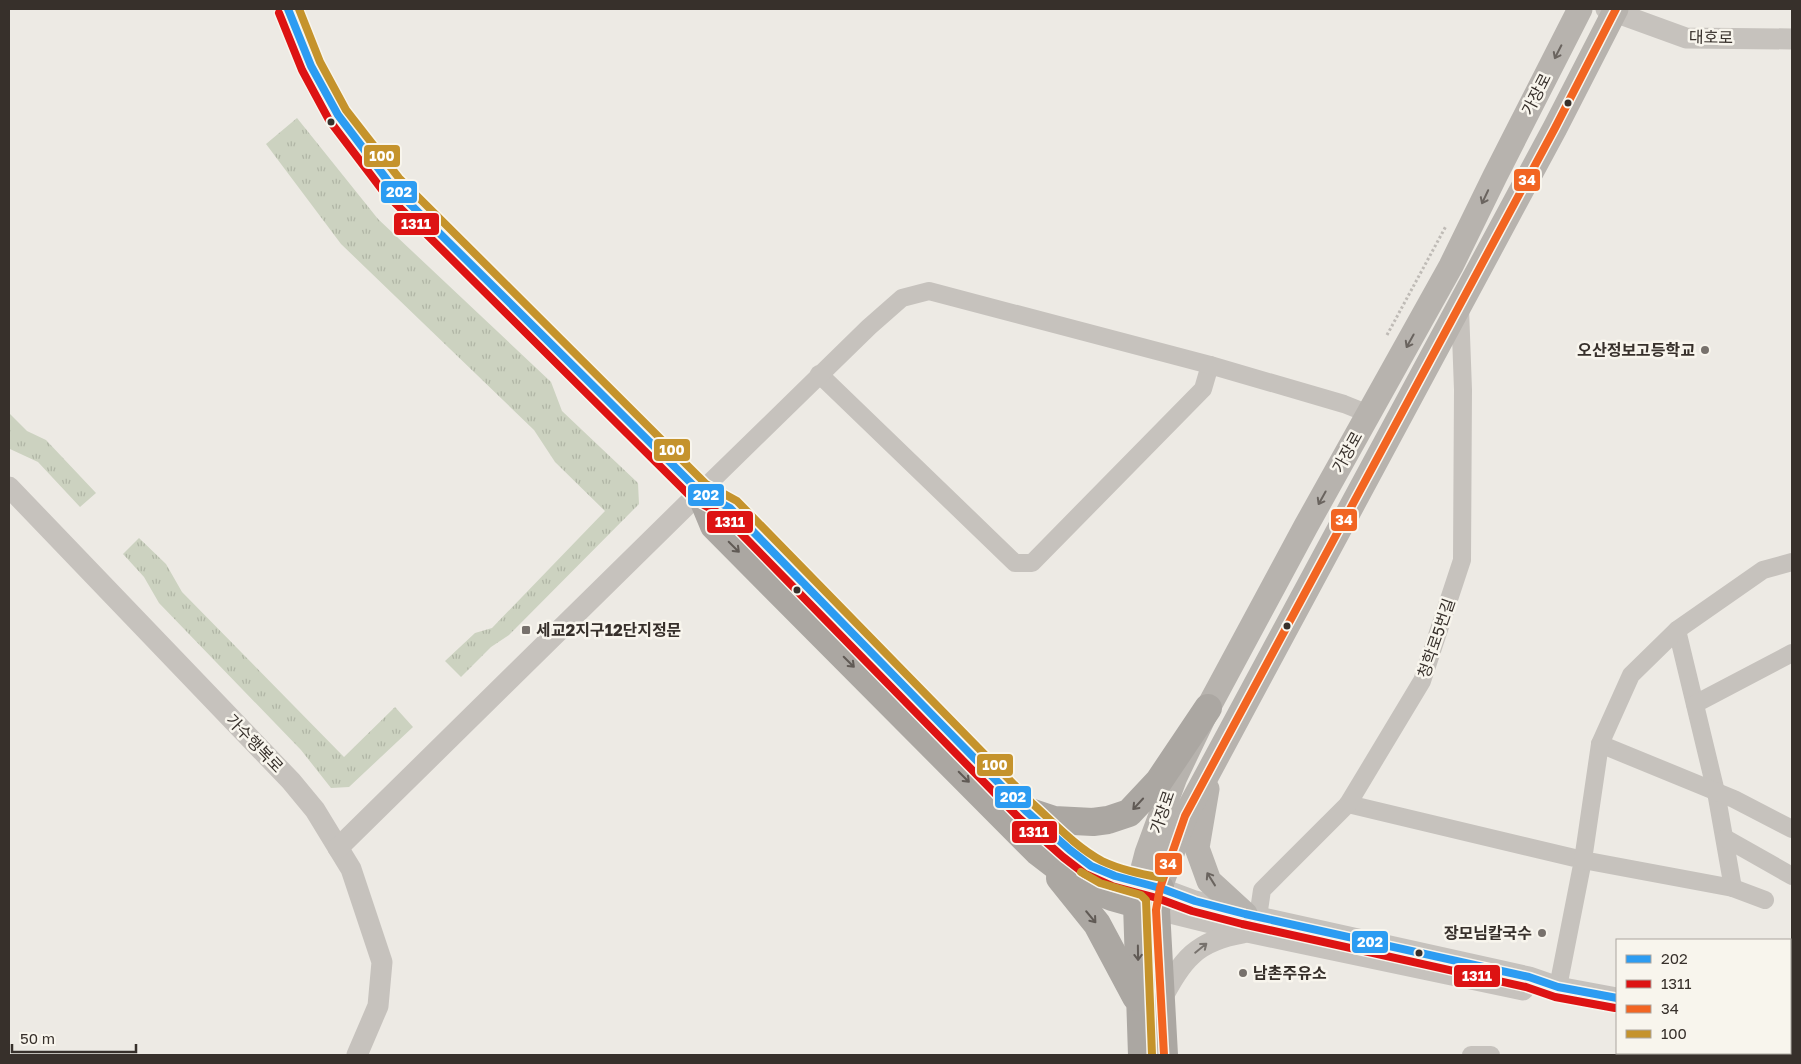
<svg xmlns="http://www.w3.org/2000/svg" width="1801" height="1064" viewBox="0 0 1801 1064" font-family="'Golos Text','Noto Sans KR',sans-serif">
	<defs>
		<pattern id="grass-tufts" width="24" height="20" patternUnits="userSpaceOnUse" patternTransform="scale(1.25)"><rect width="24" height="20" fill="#ccd2c0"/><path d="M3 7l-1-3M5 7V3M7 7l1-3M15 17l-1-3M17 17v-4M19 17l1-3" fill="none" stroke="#b0b5a5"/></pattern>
		<pattern id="park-crowns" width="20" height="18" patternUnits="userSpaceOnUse" patternTransform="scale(1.25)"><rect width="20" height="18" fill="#ccd2c0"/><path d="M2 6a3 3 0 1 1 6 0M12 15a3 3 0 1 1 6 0" fill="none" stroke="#b0b5a5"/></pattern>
	</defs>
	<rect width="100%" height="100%" fill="#edeae4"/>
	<g fill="url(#grass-tufts)">
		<polygon points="297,118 378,219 551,382 562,411 638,483 639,504 509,635 491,647 461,677 445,661 475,633 492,628 605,511 555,462 534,430 341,244 266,144"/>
		<polygon points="9,413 27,431 46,440 96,493 80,507 38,462 10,449"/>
		<polygon points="139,538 166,564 182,592 344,757 395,707 413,727 349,787 331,788 301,750 159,603 144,577 123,554"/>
	</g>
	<polygon fill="url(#park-crowns)" points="1790,1050 1792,1051 1792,1055 1702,1055 1703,1053 1790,1053"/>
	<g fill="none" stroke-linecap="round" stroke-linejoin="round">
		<polyline stroke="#bfbbb6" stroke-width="3" stroke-dasharray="2.5 2.5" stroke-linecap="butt" points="1387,335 1446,226"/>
		<g stroke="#c6c2bd" stroke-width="18">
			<polyline points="819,374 1015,563 1032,563 1203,389 1210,365"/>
			<polyline points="700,492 869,327 902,298 929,291 1210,365 1344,404 1369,414"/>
			<polyline points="1677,630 1716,792 1733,888"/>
			<polyline points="1695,704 1792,653"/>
			<polyline points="1600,744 1734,799 1792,829"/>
			<polyline points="1348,804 1583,860 1558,987"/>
			<polyline points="1725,838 1792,876"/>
			<polyline points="1765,900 1733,888 1583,860 1600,744 1631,675 1677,630 1763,570 1792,562"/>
			<polyline points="1258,917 1262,890 1348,804 1422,681 1462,560 1463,390 1460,308"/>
			<polyline points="1471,1055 1491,1055"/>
			<polyline points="1689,1055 1690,1053"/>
		</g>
		<g stroke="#c6c2bd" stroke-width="21">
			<polyline points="1606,9 1686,38 1792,39"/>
			<polyline points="9,487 291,781 315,810 351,869 382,962 378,1006 357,1055"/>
			<polyline points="338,848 700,492"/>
			<polyline points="1160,888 1195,901 1245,914 1529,977 1558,987 1617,998"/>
			<polyline points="1142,906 1247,932 1523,990"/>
			<path d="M1161,1000C1183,959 1196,941 1243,933"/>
			<polyline points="1790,1035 1792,1035"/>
		</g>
		<g stroke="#b7b3ae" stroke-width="25">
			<polyline points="1207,789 1197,848 1209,881 1245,914"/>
			<polyline points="1160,888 1185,816 1555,128 1616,9"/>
			<polyline points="1137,902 1139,884 1147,853 1175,777 1208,708 1306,526 1451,266 1495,176 1580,9"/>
		</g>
		<g stroke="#aba7a2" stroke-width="28">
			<path d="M288,9L311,66L338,115L391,185L700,492L730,508L1026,811C1047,830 1067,851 1091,866C1111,878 1137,883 1160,888L1156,910L1164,1055"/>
			<polyline points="700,492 714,526 1038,852 1081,885 1112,897 1137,904 1142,1055"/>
			<polyline points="1030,812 1054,820 1093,822 1108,820 1129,813 1159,781 1208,708"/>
			<polyline points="1060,878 1097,924 1136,997"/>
		</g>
		<defs>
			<polyline id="bus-1" points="288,9 311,66 338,115 391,185 700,492 730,508 1026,811 1070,850 1091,866 1115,876 1160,888 1195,901 1245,914 1529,977 1558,987 1617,998"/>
			<polyline id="bus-2" points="279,13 302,70 329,120 383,191 693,499 724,516 1019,818 1063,857 1085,874 1112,886 1157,898 1192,911 1242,924 1526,987 1555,997 1615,1008"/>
			<polyline id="bus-3" points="1164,1055 1156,910 1160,888 1185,816 1555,128 1616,9"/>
			<g id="bus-4">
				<path d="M299,9L320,62L346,110L399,178L706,484L737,501L1033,804C1055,824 1076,847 1102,861C1121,870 1142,874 1162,878"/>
				<polyline points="1081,872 1100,883 1141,895 1146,900 1152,1055"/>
			</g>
		</defs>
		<use href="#bus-1" stroke="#f8f5ed" stroke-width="11"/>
		<use href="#bus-2" stroke="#f8f5ed" stroke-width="11"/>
		<use href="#bus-3" stroke="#f8f5ed" stroke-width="11"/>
		<use href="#bus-4" stroke="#f8f5ed" stroke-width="11"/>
		<use href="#bus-1" stroke="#2c9cf2" stroke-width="8"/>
		<use href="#bus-2" stroke="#dd1313" stroke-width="8"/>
		<use href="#bus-3" stroke="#f26522" stroke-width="8"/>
		<use href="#bus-4" stroke="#c5932c" stroke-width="8"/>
	</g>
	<defs><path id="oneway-shaft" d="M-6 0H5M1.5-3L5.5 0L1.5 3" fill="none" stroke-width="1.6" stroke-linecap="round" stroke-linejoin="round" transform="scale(1.25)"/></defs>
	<g stroke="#6a645f">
		<use href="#oneway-shaft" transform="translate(1558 52) rotate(117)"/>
		<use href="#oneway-shaft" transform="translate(1485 197) rotate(115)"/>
		<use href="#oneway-shaft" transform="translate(1410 341) rotate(119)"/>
		<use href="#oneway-shaft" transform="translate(1322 498) rotate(119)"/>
		<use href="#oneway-shaft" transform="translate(1211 879) rotate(-122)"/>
	</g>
	<g stroke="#605a55">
		<use href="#oneway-shaft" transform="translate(734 547) rotate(45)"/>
		<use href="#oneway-shaft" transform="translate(849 662) rotate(45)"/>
		<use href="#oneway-shaft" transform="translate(964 777) rotate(45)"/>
		<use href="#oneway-shaft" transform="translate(1138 804) rotate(133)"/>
		<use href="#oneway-shaft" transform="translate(1091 917) rotate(50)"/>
		<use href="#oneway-shaft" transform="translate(1138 953) rotate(89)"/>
	</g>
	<use stroke="#77726d" href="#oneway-shaft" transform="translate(1201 948) rotate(-39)"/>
	<g fill="#37302b" stroke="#f8f5ed" stroke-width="2">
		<circle cx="1568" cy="103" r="4.5"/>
		<circle cx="331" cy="122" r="4.5"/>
		<circle cx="797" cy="590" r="4.5"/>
		<circle cx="1287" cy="626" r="4.5"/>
		<circle cx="1419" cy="953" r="4.5"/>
	</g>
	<g fill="#77716c" stroke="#f8f5ed" stroke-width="2">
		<circle cx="1705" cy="350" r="5"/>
		<rect x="521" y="625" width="10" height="10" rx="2.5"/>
		<circle cx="1542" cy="933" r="5"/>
		<circle cx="1243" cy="973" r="5"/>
	</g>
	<g text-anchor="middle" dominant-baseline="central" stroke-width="5" stroke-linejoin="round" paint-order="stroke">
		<g font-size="16" fill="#37302b" stroke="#f8f5ed">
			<text transform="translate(1711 37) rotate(1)">대호로</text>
			<text transform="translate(1536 94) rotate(-63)">가장로</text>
			<text transform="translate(1347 452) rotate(-61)">가장로</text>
			<text transform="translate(1436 638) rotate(-71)">청학로5번길</text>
			<text transform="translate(255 743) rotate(46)">가수행복로</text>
			<text transform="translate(1162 812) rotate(-71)">가장로</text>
		</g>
		<g font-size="16" font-weight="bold" fill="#37302b" stroke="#f8f5ed" text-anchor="end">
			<text x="1695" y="350">오산정보고등학교</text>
			<text x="536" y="630" text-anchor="start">세교2지구12단지정문</text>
			<text x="1532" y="933">장모님칼국수</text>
			<text x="1253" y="973" text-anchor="start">남촌주유소</text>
		</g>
	</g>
	<g stroke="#f8f5ed" stroke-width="2">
		<rect x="363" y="144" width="38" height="24" rx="5" fill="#c5932c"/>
		<rect x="1513" y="168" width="28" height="24" rx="5" fill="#f26522"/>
		<rect x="380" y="180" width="38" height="24" rx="5" fill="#2c9cf2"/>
		<rect x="393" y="212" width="47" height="24" rx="5" fill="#dd1313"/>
		<rect x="653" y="438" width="38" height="24" rx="5" fill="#c5932c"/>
		<rect x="687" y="483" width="38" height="24" rx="5" fill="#2c9cf2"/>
		<rect x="1330" y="508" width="28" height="24" rx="5" fill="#f26522"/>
		<rect x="706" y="510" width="48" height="24" rx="5" fill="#dd1313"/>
		<rect x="976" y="753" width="38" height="24" rx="5" fill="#c5932c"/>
		<rect x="994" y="785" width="38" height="24" rx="5" fill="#2c9cf2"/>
		<rect x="1011" y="820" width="47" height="24" rx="5" fill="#dd1313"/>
		<rect x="1154" y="852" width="29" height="24" rx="5" fill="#f26522"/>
		<rect x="1351" y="930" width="38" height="24" rx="5" fill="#2c9cf2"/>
		<rect x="1453" y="964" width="48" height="24" rx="5" fill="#dd1313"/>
	</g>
	<g font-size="14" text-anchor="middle" font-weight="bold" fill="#fff">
		<text x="382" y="161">100</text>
		<text x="1527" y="185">34</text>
		<text x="399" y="197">202</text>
		<text x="416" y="229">1311</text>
		<text x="672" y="455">100</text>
		<text x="706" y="500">202</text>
		<text x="1344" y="525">34</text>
		<text x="730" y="527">1311</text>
		<text x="995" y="770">100</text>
		<text x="1013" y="802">202</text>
		<text x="1034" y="837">1311</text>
		<text x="1168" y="869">34</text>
		<text x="1370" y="947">202</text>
		<text x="1477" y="981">1311</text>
	</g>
	<rect width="1801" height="1064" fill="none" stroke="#37302b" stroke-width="20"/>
	<rect x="1616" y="939" width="175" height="115" fill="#f8f5ed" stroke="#aba69f"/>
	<rect x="1626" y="955" width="25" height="8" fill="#2c9cf2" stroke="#aba69f"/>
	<text x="1661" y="964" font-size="15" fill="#37302b">202</text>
	<rect x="1626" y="980" width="25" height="8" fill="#dd1313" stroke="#aba69f"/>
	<text x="1661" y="989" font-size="15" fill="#37302b">1311</text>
	<rect x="1626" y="1005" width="25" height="8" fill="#f26522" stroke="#aba69f"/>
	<text x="1661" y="1014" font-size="15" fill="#37302b">34</text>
	<rect x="1626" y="1030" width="25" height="8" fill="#c5932c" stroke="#aba69f"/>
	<text x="1661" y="1039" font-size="15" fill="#37302b">100</text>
	<path d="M12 1044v8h124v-8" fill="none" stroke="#37302b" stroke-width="2.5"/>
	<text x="20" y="1044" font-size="15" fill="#37302b" stroke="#f8f5ed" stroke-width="4" paint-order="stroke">50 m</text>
</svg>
